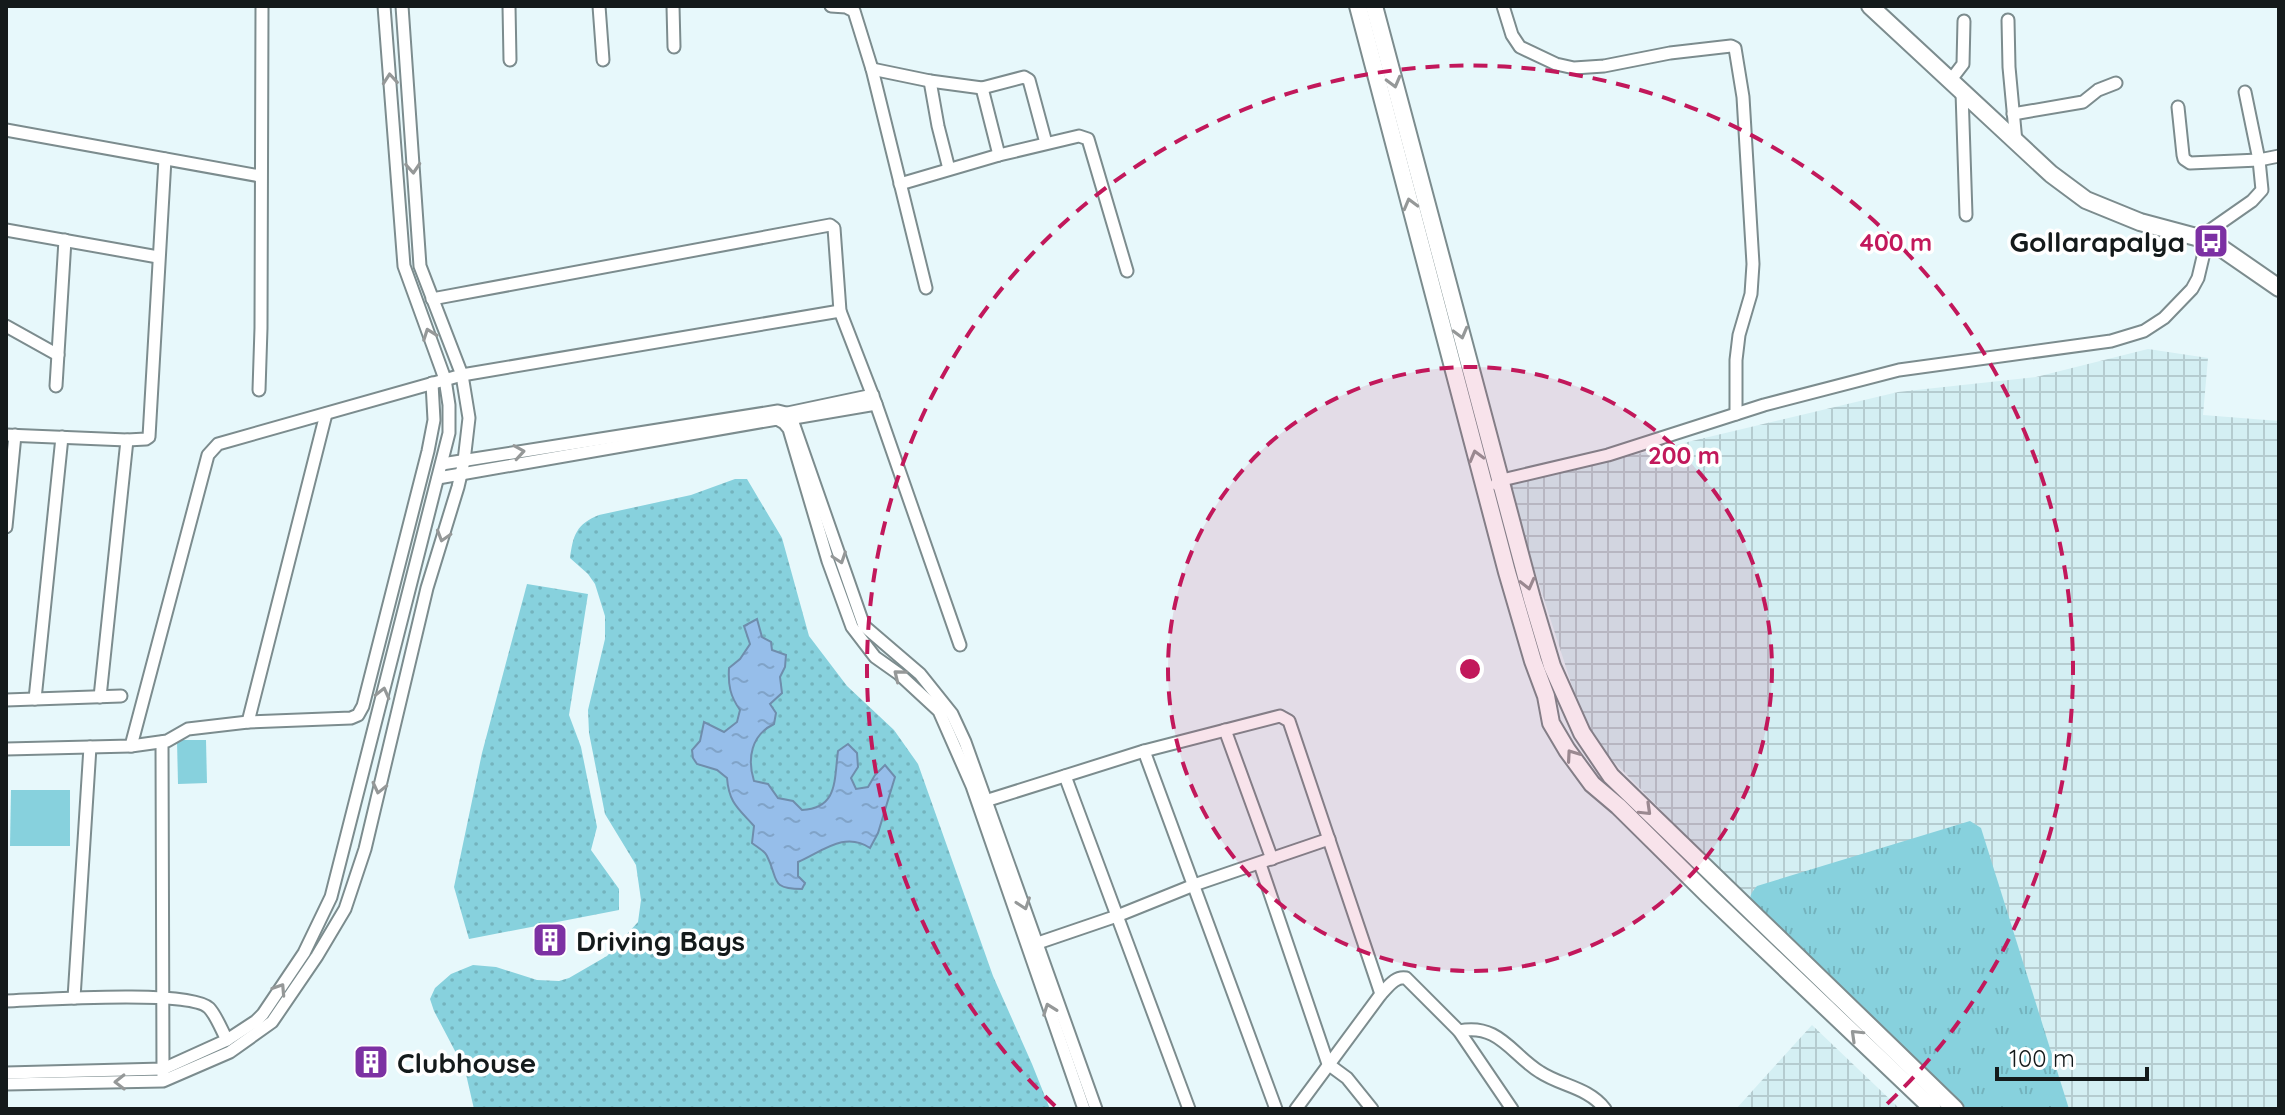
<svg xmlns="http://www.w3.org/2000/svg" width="2285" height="1115" viewBox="0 0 2285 1115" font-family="Quicksand,sans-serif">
	<defs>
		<pattern id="industrial-grid" width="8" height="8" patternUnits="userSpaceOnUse" patternTransform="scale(2)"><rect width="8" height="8" fill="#d4eff3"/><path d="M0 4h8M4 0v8" fill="none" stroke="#b5ccd0"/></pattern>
		<pattern id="grass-dots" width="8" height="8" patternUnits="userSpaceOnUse" patternTransform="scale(2)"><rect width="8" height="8" fill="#87d1dd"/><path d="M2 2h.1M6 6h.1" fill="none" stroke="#74b3bd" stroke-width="1.8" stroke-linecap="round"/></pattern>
		<pattern id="park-tufts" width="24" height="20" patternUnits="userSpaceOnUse" patternTransform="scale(2)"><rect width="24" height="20" fill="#87d1dd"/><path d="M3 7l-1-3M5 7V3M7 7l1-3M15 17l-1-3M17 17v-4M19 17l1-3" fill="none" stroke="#74b3bd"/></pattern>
		<pattern id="water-ripples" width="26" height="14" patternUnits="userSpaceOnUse" patternTransform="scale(2)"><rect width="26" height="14" fill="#96beea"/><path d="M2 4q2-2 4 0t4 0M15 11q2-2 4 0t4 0" fill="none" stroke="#80a3c8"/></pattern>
	</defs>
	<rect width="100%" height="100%" fill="#e7f8fb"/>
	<g fill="url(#industrial-grid)">
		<polygon points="2148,349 2208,358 2203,415 2279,421 2279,1109 1971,1109 1690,840 1595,742 1575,695 1507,485 1898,392 2036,377"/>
		<polygon points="1812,1025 1899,1108 1900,1109 1736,1109"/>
	</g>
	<g fill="url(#grass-dots)">
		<path d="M735,479H747L782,538L809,636L847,686L894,730L918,764L993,976L1032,1064L1050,1109H474L465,1070L434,1011L430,999L435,988L451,974L473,965L496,967L537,980L559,981L569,978L607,956L638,922L641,900L636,865L605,814L589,733L588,710L605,639V616L595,584L588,574L570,558C573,536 576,524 599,515L691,495Z"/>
		<polygon points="527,584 588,594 569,715 581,747 597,827 591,850 619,889 619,910 469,939 454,887 482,753"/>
	</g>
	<path fill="url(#park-tufts)" d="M1970,821L1981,828L2069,1109H1967L1754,907C1748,898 1750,894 1757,886Z"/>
	<g fill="#87d1dd">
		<polygon points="177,740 206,740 207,783 178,784"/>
		<polygon points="11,790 70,790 70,846 10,846"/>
	</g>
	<path fill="url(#water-ripples)" stroke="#6f8dac" stroke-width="2" d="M757,619L762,637L771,642L772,650L786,655L785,667L780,677L782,693L770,704L776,713L774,724C751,735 747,759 754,781L768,784L778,798L793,801L802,810C838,808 834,781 838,751L848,744L857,753L858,767L851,778L856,789L868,787L875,775L885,765L895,777L878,833L870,848C845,831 823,851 798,862V876L805,883L802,889C769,889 779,879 767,856C765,851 757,847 752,843L754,826C738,808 729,803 727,778L717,770L697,764L693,758L692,750L700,741L704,722L724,732L737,722L740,710C730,696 728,685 729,668L740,659L750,644L744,626Z"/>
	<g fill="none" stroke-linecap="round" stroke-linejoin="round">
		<defs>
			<g id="street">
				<polyline points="509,6 510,60"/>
				<polyline points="599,6 603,60"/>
				<polyline points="673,6 674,47"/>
				<polyline points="831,6 846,7 854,11 872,69 926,288"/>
				<polyline points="1503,6 1512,35 1520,47 1556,64 1574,68 1604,66 1670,53 1731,46 1735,48 1743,97 1753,264 1751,294 1739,335 1736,360 1736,414"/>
				<polyline points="2008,20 2009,67 2016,142"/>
				<polyline points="872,69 930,81 982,88 1024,77 1029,80 1046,143"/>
				<polyline points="930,81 938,126 949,169"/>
				<polyline points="1950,81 1963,64 1964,21"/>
				<polyline points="982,88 999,155"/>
				<polyline points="1962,92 1966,215"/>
				<polyline points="2178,107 2183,155 2184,159 2190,163 2259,160 2279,156"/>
				<polyline points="2013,114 2083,102 2098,90 2116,83"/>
				<polyline points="6,130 260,176"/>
				<polyline points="900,184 999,155 1079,136 1088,139 1127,271"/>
				<polyline points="6,230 158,257"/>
				<polyline points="2199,238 2252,201 2262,190 2259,160 2245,92"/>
				<polyline points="432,299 830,225 834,228 840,311 876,404 960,645"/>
				<polyline points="6,326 58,355"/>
				<polyline points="56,386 65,240"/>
				<polyline points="259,390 261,328 262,6"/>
				<polyline points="783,414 873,395"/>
				<polyline points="794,418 876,404"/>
				<polyline points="6,435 127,440 146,439 149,437 165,159"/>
				<polyline points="442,464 778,411 790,414 864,626 920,674 952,714 965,742 1096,1109"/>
				<polyline points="438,478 777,419 784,423 789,429 828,561 852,627 875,657 899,674 939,711 972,786 1084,1109"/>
				<polyline points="1496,484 1502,480 1608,455 1764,405 1899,370 2111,341 2144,331 2164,318 2192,289 2198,278 2207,240"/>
				<polyline points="6,527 15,435"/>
				<polyline points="100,697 127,440"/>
				<polyline points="35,699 62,437"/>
				<polyline points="6,700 121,696"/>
				<polyline points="248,722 326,414"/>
				<polyline points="1225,730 1272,859"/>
				<polyline points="162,742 163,1076"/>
				<polyline points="131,746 167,741 188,729 248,722 351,718 358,715 363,706 428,451 434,420 432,383"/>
				<polyline points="6,749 131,746 208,455 218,444 462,375 840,311"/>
				<polyline points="1144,751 1276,1109"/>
				<polyline points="1065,776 1189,1109"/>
				<polyline points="982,802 1144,751 1280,716 1289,721 1381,994"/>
				<polyline points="1260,864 1328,1064 1347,1078 1372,1109"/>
				<polyline points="1032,945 1117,916 1194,885 1329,839"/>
				<polyline points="74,998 90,747"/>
				<path d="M6,1001C38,1000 190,989 209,1008C216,1015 222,1031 227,1040"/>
				<path d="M1459,1031C1499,1023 1511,1054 1540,1072C1561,1086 1588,1087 1605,1109"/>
				<polyline points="6,1073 163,1069 227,1040 256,1021 263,1014 304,953 331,897 449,433 449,405 445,379 404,266 384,6"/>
				<polyline points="6,1084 163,1081 230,1052 272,1022 317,956 345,909 365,849 427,588 458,487 464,461 469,418 462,375 420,266 402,6"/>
				<path d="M1296,1109L1381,994C1388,987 1395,976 1406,978L1459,1031L1512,1109"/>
			</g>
			<g id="secondary">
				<polyline points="1358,6 1507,572 1533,661 1546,696 1551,723 1567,750 1592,784 1618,806 1709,896 1933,1109"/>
				<polyline points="1374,6 1532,599 1552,666 1582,733 1611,776 1955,1109"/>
				<polyline points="1870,6 2051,174 2086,200 2140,222 2211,241 2279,288"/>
			</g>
		</defs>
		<use href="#street" stroke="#7c8c8e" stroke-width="15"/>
		<use href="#secondary" stroke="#7c8c8e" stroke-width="20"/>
		<use href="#street" stroke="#fff" stroke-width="11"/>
		<use href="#secondary" stroke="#fff" stroke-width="16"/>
	</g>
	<defs><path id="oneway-chevron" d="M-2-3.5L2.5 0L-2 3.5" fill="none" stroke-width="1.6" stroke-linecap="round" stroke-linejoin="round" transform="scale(2)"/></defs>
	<g stroke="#959898">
		<use href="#oneway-chevron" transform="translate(390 79) rotate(-95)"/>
		<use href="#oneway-chevron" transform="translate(1394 82) rotate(75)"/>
		<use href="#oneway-chevron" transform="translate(413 168) rotate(86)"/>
		<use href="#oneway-chevron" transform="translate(1410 204) rotate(-105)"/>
		<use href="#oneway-chevron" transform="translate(1461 333) rotate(75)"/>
		<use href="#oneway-chevron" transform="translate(429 334) rotate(-110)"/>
		<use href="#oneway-chevron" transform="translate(519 452) rotate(-9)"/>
		<use href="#oneway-chevron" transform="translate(1476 456) rotate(-105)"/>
		<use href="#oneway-chevron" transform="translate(443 536) rotate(107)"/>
		<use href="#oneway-chevron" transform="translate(840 558) rotate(71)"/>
		<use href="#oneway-chevron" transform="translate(1528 584) rotate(76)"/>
		<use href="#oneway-chevron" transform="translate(899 675) rotate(-141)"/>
		<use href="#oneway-chevron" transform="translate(383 693) rotate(-76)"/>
		<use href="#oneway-chevron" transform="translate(1572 755) rotate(-125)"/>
		<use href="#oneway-chevron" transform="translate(379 788) rotate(103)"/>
		<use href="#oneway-chevron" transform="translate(1646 810) rotate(44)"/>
		<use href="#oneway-chevron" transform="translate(1024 904) rotate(71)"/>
		<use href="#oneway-chevron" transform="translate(280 989) rotate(-57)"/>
		<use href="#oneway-chevron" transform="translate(1049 1009) rotate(-110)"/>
		<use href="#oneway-chevron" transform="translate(1856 1035) rotate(-136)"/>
		<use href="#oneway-chevron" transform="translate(120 1082) rotate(179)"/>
	</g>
	<circle cx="1470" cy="669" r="302" fill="#c2185b" fill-opacity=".12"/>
	<g fill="none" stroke="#c2185b" stroke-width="4" stroke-dasharray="14 10">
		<circle cx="1470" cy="669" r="302"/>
		<path d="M1055 1106A603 603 0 1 1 1885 1106"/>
	</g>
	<defs>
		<symbol id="bus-square" viewBox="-11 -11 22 22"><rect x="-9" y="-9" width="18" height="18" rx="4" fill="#7c31a3" stroke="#fff"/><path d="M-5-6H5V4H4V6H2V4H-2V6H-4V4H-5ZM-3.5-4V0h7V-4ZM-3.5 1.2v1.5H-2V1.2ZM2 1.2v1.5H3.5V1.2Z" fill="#fff"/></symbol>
		<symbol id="building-square" viewBox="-11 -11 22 22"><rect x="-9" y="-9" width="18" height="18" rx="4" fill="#7c31a3" stroke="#fff"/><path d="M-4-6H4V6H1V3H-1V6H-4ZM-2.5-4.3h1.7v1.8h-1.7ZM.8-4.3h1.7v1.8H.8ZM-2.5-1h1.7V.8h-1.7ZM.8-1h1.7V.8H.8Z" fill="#fff"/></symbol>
	</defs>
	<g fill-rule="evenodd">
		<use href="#bus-square" x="2191" y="221" width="40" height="40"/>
		<use href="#building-square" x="530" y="920" width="40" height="40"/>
		<use href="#building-square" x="351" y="1042" width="40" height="40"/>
	</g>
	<g text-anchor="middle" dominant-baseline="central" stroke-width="7" stroke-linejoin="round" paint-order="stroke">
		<g font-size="28" font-weight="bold" fill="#141a1b" stroke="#fff" text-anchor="start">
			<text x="2185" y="241" text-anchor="end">Gollarapalya</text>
			<text x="576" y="940">Driving Bays</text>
			<text x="397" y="1062">Clubhouse</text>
		</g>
	</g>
	<circle cx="1470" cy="669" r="12" fill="#c2185b" stroke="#fff" stroke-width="4"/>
	<g font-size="24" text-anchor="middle" font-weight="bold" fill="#c2185b" stroke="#fff" stroke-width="7" stroke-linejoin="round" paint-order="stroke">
		<text x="1896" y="251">400 m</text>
		<text x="1684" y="464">200 m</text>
	</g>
	<rect width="2285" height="1115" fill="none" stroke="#141a1b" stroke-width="16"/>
	<path d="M1997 1067v12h150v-12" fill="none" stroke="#141a1b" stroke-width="4"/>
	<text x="2009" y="1067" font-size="24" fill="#141a1b" stroke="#ffffff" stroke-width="6" paint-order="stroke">100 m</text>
</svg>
